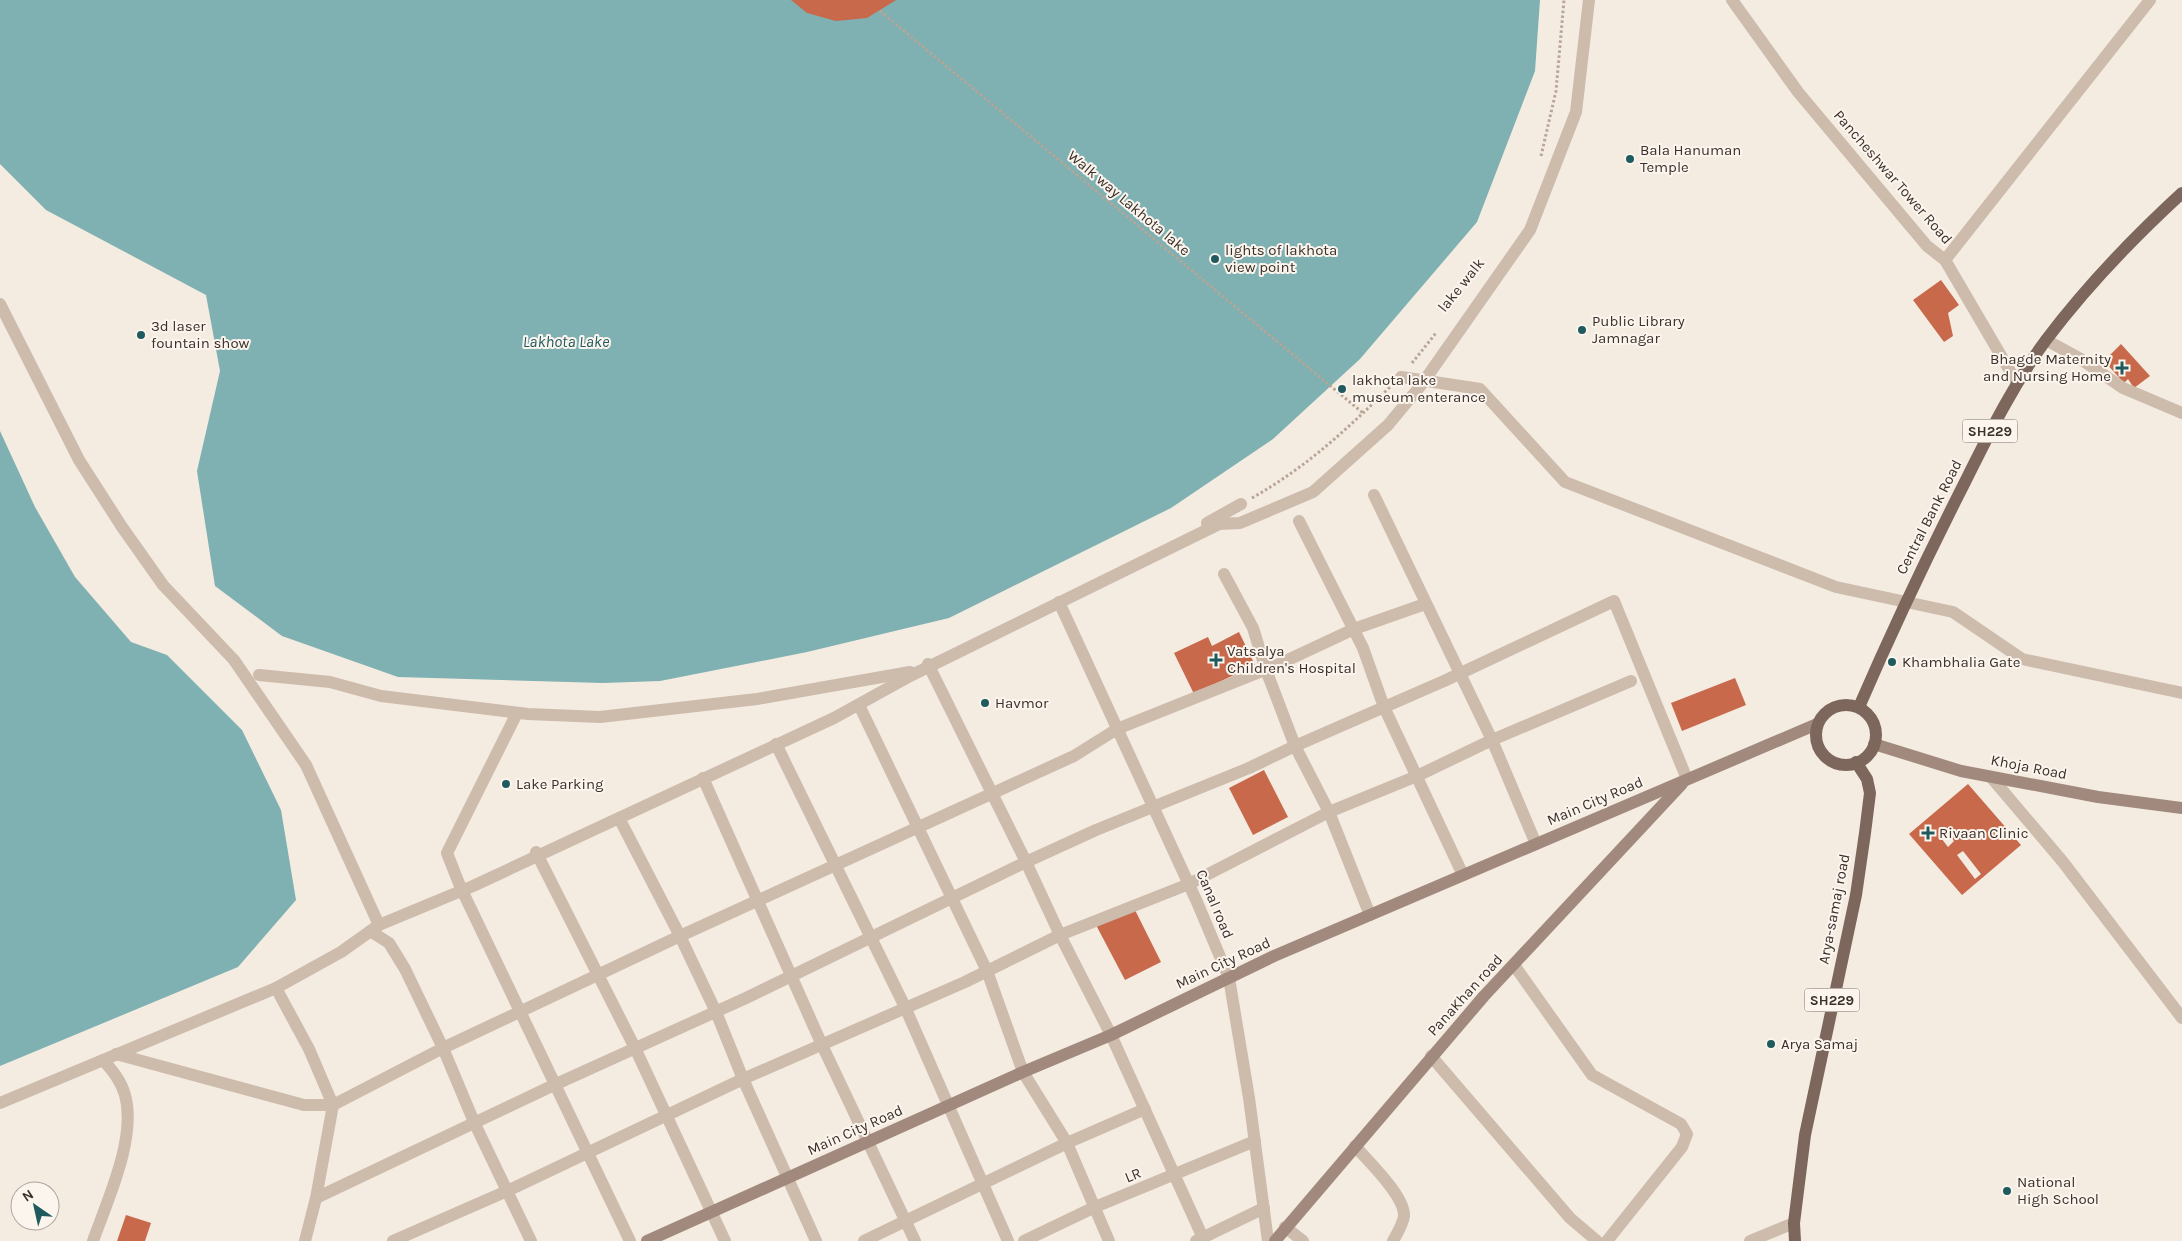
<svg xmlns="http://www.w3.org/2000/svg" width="2182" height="1241" viewBox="0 0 2182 1241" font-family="Karla,sans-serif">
	<rect width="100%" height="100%" fill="#f4ebe1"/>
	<g fill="#7fb0b2">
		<polygon points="0,0 1540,0 1535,71 1477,222 1360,359 1273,439 1171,508 949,618 807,652 660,681 603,683 398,677 282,636 215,586 197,471 220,371 206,295 46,210 0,164"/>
		<polygon points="0,431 35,507 75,577 131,642 167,655 242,730 281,810 296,900 238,967 0,1066"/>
	</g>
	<g fill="#c8694b" fill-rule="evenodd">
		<polygon points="791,0 896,0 867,18 836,21 807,13"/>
		<polygon points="1941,280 1959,305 1948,313 1953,336 1944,342 1913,300"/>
		<polygon points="2121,344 2150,376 2134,388 2128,379 2124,383 2104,361"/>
		<polygon points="1239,632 1255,665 1194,694 1174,653 1208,637 1212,646"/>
		<polygon points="1735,678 1746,705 1682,731 1671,703"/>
		<polygon points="1264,770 1288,817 1253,835 1229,788"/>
		<path d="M1968,784L2021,845L1962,895L1909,834ZM1944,829L1954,841L1948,847L1938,834ZM1963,851L1981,874L1975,879L1957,855Z"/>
		<polygon points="1133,906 1161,962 1125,980 1096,925"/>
		<polygon points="126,1215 151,1223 145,1241 117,1241"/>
	</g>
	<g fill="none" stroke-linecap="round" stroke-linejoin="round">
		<g stroke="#b9a596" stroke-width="3" stroke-dasharray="2.5 2.5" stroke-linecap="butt">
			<polyline points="880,11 1363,413"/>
			<polyline points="1541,156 1556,91 1564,0"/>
			<polyline points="1412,363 1436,333"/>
			<path d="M1252,498C1308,466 1346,430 1391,386"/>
		</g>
		<g stroke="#cdbbac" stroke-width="12">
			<polyline points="1732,0 1798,92 1927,246 1945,260 2017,383"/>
			<polyline points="1945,260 2150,0"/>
			<polyline points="0,304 79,460 122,527 163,585 234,660 306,765 379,925"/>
			<polyline points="2046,340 2079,358 2123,388 2182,413"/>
			<polyline points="1401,377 1480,389 1565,482 1836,587 1953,612 2022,659 2182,693"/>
			<polyline points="1374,495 1492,740 1536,844"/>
			<polyline points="1299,521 1363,648 1384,707 1463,875"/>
			<polyline points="1207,523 1241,504"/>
			<polyline points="1224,574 1253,628 1266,670 1295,746 1329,812 1370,915"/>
			<polyline points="1059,602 1197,902 1229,978 1249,1098 1268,1241"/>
			<polyline points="928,664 1026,862 1060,935 1111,1035 1203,1238"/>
			<polyline points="259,675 330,682 381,696 528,714 600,717 757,699 910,672"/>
			<polyline points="859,705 987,971 1023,1072 1067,1143 1109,1241"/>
			<polyline points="517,713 447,853 460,886 630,1241"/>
			<polyline points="776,744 905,1007 1008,1241"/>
			<polyline points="1991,777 2063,862 2182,1018"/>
			<polyline points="703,778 822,1045 915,1241"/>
			<polyline points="619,818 680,936 716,1012 743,1079 816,1241"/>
			<polyline points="536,852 635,1048 725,1241"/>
			<polyline points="370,931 389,943 405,969 443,1048 474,1122 531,1241"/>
			<polyline points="1514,965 1592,1075 1681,1124 1687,1134 1682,1147 1607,1241"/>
			<polyline points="276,988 309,1049 333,1105 316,1198 305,1241"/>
			<polyline points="116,1054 304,1105 333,1105 443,1048 680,936 1074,756 1117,729 1277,665 1354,629 1425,604"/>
			<polyline points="1431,1056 1570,1218 1597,1241"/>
			<polyline points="0,1103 276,988 341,952 379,925 473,886 834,718 910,676 1219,524 1240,523 1313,492 1388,425 1422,384 1530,230 1576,112 1589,0"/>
			<path d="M1355,1146C1368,1161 1405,1196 1404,1216C1403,1224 1397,1234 1393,1241"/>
			<polyline points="316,1198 554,1085 746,998 1026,862 1096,830 1249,768 1295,746 1444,681 1614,601 1687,779"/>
			<polyline points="1285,1227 1303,1241"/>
			<path d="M93,1241C107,1201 137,1138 125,1095C121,1081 113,1071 103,1060"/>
			<polyline points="393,1241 507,1191 743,1079 965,982 1060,935 1189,884 1329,812 1417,776 1492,740 1631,681"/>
			<polyline points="864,1241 1067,1143 1145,1109"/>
			<polyline points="1024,1241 1095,1207 1255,1141"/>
			<polyline points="1196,1241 1264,1208"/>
			<polyline points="1750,1241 1794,1223"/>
		</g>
		<g stroke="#a18a7d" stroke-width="12">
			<polyline points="1874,744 1961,771 2098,797 2182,808"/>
			<polyline points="647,1241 1023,1072 1111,1035 1274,956 1817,724"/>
			<polyline points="1275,1241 1484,996 1682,784"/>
		</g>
		<g stroke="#7d675c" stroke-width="12">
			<circle cx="1846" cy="735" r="30"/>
			<path d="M1859,707C1891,633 1925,561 1962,488C1987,438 2012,386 2046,340C2086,287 2133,238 2182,193"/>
			<polyline points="1795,1241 1794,1223 1805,1135 1856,895 1865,833 1870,793 1867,779 1856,762"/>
		</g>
	</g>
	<g fill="#1f5a5e" stroke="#fbf5ee" stroke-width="2">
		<circle cx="1630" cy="159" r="5"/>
		<circle cx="1215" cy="259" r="5"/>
		<circle cx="1582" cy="330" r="5"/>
		<circle cx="141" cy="335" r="5"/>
		<path d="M2119.5 360.5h5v5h5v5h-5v5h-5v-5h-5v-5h5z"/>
		<circle cx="1342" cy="389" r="5"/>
		<path d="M1213.5 652.5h5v5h5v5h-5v5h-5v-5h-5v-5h5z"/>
		<circle cx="1892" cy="662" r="5"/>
		<circle cx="985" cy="703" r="5"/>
		<circle cx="506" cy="784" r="5"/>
		<path d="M1925.5 825.5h5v5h5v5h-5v5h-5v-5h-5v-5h5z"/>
		<circle cx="1771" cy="1044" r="5"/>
		<circle cx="2007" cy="1191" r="5"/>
	</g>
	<g text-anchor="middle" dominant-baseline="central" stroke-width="4" stroke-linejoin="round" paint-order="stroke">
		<g fill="#fbf5ee" stroke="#756b66" stroke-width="1">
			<rect x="1962.5" y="419.5" width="55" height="23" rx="4"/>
			<rect x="1804.5" y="988.5" width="55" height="23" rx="4"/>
		</g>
		<g font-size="14" font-weight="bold" fill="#3b302b">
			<text x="1990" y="431">SH229</text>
			<text x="1832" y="1000">SH229</text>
		</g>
		<g font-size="15" fill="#3b302b" stroke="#fbf5ee" text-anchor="start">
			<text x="1640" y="150">Bala Hanuman<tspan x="1640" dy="17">Temple</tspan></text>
			<text x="1225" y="250">lights of lakhota<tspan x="1225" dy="17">view point</tspan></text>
			<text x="1592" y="321">Public Library<tspan x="1592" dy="17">Jamnagar</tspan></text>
			<text x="151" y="326">3d laser<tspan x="151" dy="17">fountain show</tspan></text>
			<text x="2111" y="359" text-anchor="end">Bhagde Maternity<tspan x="2111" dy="17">and Nursing Home</tspan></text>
			<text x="1352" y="380">lakhota lake<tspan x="1352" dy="17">museum enterance</tspan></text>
			<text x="1227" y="651">Vatsalya<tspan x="1227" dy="17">Children's Hospital</tspan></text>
			<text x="1902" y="662">Khambhalia Gate</text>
			<text x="995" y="703">Havmor</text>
			<text x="516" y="784">Lake Parking</text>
			<text x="1939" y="833">Rivaan Clinic</text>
			<text x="1781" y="1044">Arya Samaj</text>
			<text x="2017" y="1182">National<tspan x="2017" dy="17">High School</tspan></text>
		</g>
		<g font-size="15" fill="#3b302b" stroke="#fbf5ee">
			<text transform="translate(1893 177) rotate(49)">Pancheshwar Tower Road</text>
			<text transform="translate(1129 203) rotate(40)">Walk way Lakhota lake</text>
			<text transform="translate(1461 285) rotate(-51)">lake walk</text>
			<text transform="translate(1929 517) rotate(-63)">Central Bank Road</text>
			<text transform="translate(2029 767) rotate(11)">Khoja Road</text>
			<text transform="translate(1595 801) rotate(-23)">Main City Road</text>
			<text transform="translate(1215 904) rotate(67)">Canal road</text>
			<text transform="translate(1834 909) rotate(-79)">Arya-samaj road</text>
			<text transform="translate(1223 963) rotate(-25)">Main City Road</text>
			<text transform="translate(1465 995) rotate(-48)">PanaKhan road</text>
			<text transform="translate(855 1130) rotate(-24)">Main City Road</text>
			<text transform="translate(1133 1175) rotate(-22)">LR</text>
		</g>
		<g font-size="16" font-style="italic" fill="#1f5a5e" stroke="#fbf5ee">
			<text x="566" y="341">Lakhota Lake</text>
		</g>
	</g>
	<g transform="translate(35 1206) rotate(326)"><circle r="24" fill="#fbf5ee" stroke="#aea6a0"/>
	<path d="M0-4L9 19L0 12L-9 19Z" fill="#1f5a5e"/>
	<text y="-8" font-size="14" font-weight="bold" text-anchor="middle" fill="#3b302b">N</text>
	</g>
</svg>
